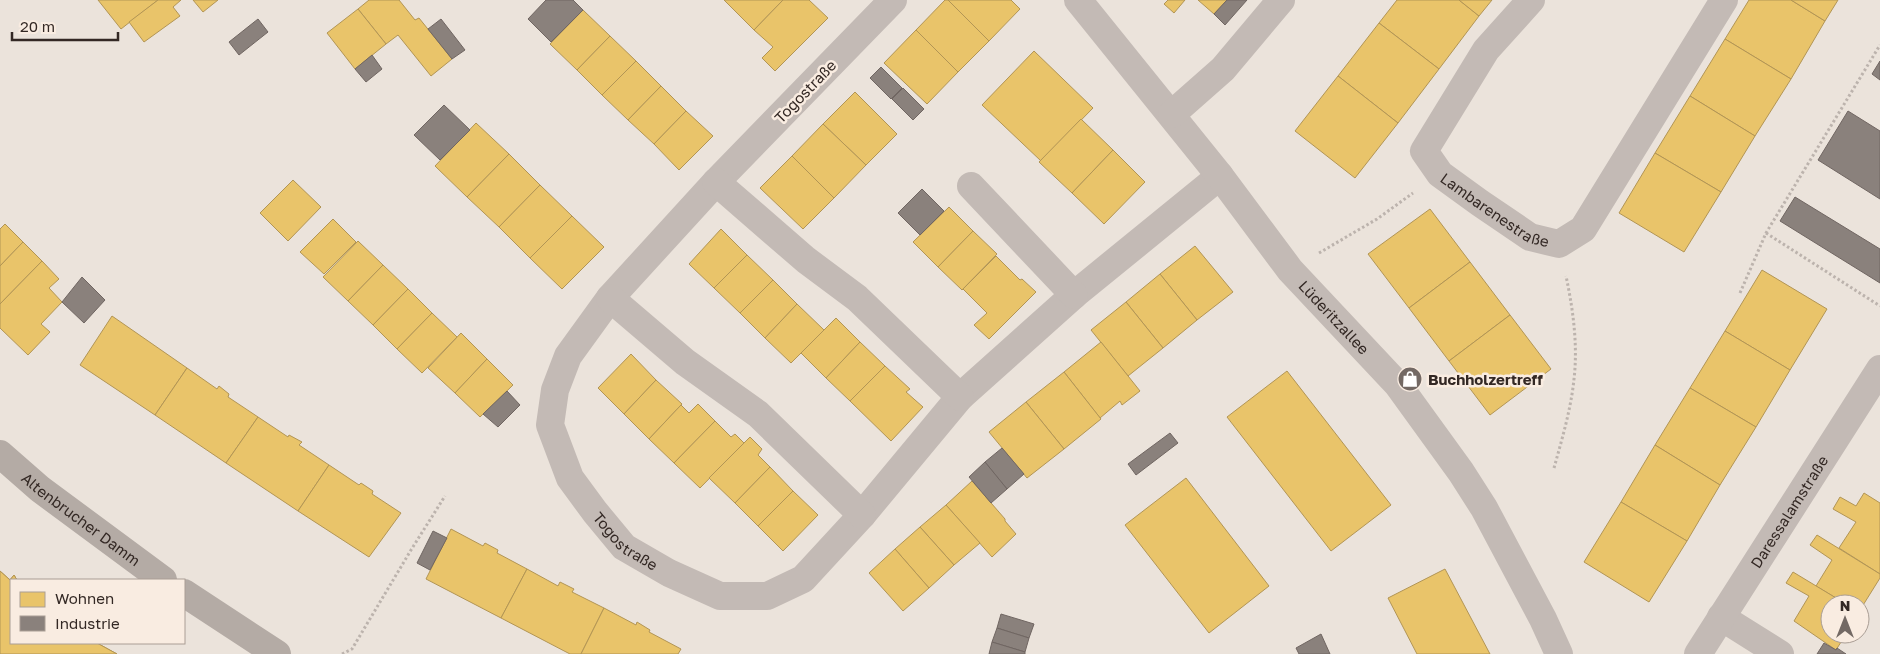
<svg xmlns="http://www.w3.org/2000/svg" width="1880" height="654" viewBox="0 0 1880 654" font-family="'Golos Text',sans-serif">
	<rect width="100%" height="100%" fill="#ebe3db"/>
	<g fill="#e9c46a" stroke="#b29555">
		<polygon points="98,0 158,0 121,29"/>
		<polygon points="158,0 181,0 173,7 180,16 144,42 129,22"/>
		<polygon points="193,0 218,0 203,12"/>
		<polygon points="369,0 399,0 415,20 419,18 452,59 431,76 398,35 386,44 358,9"/>
		<polygon points="724,0 783,0 754,30"/>
		<polygon points="783,0 809,0 828,18 775,71 762,58 773,47 754,30"/>
		<polygon points="945,0 948,0 989,41 958,72 916,30"/>
		<polygon points="948,0 1011,0 1020,9 989,41"/>
		<polygon points="1168,0 1185,0 1174,13 1164,4"/>
		<polygon points="1198,0 1227,0 1214,14"/>
		<polygon points="1397,0 1459,0 1479,16 1439,69 1379,23"/>
		<polygon points="1459,0 1492,0 1479,16"/>
		<polygon points="1749,0 1791,0 1825,21 1791,79 1725,39"/>
		<polygon points="1791,0 1838,0 1825,21"/>
		<polygon points="358,9 386,44 355,69 327,33"/>
		<polygon points="583,10 610,36 577,70 550,44"/>
		<polygon points="1379,23 1439,69 1398,123 1338,76"/>
		<polygon points="916,30 958,72 927,104 884,63"/>
		<polygon points="610,36 636,61 602,95 577,70"/>
		<polygon points="1725,39 1791,79 1755,136 1690,96"/>
		<polygon points="1034,51 1093,108 1041,161 982,105"/>
		<polygon points="636,61 661,86 628,120 602,95"/>
		<polygon points="1338,76 1398,123 1355,178 1295,131"/>
		<polygon points="661,86 686,111 654,144 628,120"/>
		<polygon points="855,92 897,134 866,165 823,124"/>
		<polygon points="1690,96 1755,136 1721,192 1655,153"/>
		<polygon points="686,111 713,136 679,170 654,144"/>
		<polygon points="1081,119 1113,150 1072,193 1039,162"/>
		<polygon points="476,123 509,154 467,197 435,166"/>
		<polygon points="823,124 866,165 834,198 792,156"/>
		<polygon points="1113,150 1145,182 1104,224 1072,193"/>
		<polygon points="1655,153 1721,192 1684,252 1619,213"/>
		<polygon points="509,154 540,185 499,227 467,197"/>
		<polygon points="792,156 834,198 803,229 760,188"/>
		<polygon points="293,180 321,207 288,241 260,213"/>
		<polygon points="540,185 572,216 530,258 499,227"/>
		<polygon points="949,207 973,231 938,267 913,242"/>
		<polygon points="1430,209 1470,262 1409,308 1368,254"/>
		<polygon points="572,216 604,247 562,289 530,258"/>
		<polygon points="333,219 356,242 324,274 300,252"/>
		<polygon points="5,224 23,242 0,266 0,229"/>
		<polygon points="721,229 747,255 714,288 689,264"/>
		<polygon points="973,231 997,254 962,290 938,267"/>
		<polygon points="358,241 383,265 348,301 323,277"/>
		<polygon points="23,242 42,261 0,304 0,266"/>
		<polygon points="1195,246 1233,292 1197,320 1160,274"/>
		<polygon points="747,255 773,280 740,313 714,288"/>
		<polygon points="996,256 1020,280 1022,279 1036,292 989,339 974,325 987,313 963,289"/>
		<polygon points="42,261 59,279 49,288 62,302 41,324 50,332 28,355 0,328 0,304"/>
		<polygon points="1470,262 1510,315 1449,361 1409,308"/>
		<polygon points="383,265 408,289 373,325 348,301"/>
		<polygon points="1762,270 1827,309 1790,370 1725,331"/>
		<polygon points="1160,274 1197,320 1163,348 1126,302"/>
		<polygon points="773,280 797,304 765,338 740,313"/>
		<polygon points="408,289 432,313 397,349 373,325"/>
		<polygon points="1126,302 1163,348 1128,376 1091,330"/>
		<polygon points="797,304 824,330 791,363 765,338"/>
		<polygon points="432,313 457,337 422,373 397,349"/>
		<polygon points="1510,315 1551,369 1490,415 1449,361"/>
		<polygon points="112,316 187,368 155,415 80,365"/>
		<polygon points="836,318 860,342 826,378 801,353"/>
		<polygon points="1725,331 1790,370 1756,427 1690,388"/>
		<polygon points="461,333 487,359 455,393 428,368"/>
		<polygon points="860,342 885,366 850,401 826,378"/>
		<polygon points="1101,342 1140,391 1122,405 1120,401 1100,418 1064,372"/>
		<polygon points="631,354 656,380 624,414 598,388"/>
		<polygon points="487,359 513,385 480,417 455,393"/>
		<polygon points="885,366 910,389 906,392 923,407 891,441 850,401"/>
		<polygon points="187,368 217,389 219,386 229,394 228,397 258,417 226,463 155,415"/>
		<polygon points="1287,371 1391,505 1331,551 1227,417"/>
		<polygon points="1064,372 1101,419 1064,449 1026,402"/>
		<polygon points="656,380 682,404 649,439 624,414"/>
		<polygon points="1690,388 1756,427 1720,485 1655,445"/>
		<polygon points="1026,402 1064,449 1027,478 989,432"/>
		<polygon points="698,404 715,421 674,463 649,439 681,405 689,413"/>
		<polygon points="258,417 288,437 289,435 302,442 299,445 329,465 298,511 226,463"/>
		<polygon points="715,421 731,437 735,434 744,443 700,488 674,463"/>
		<polygon points="750,437 762,449 758,455 770,467 735,503 709,478"/>
		<polygon points="1655,445 1720,485 1687,541 1621,502"/>
		<polygon points="329,465 359,485 361,483 373,491 372,494 401,513 369,557 298,511"/>
		<polygon points="770,467 793,491 758,526 735,503"/>
		<polygon points="1186,478 1269,586 1209,633 1125,525"/>
		<polygon points="972,481 1005,519 1005,521 1016,534 992,557 946,505"/>
		<polygon points="793,491 818,515 783,551 758,526"/>
		<polygon points="1864,493 1880,503 1880,574 1839,548 1856,522 1833,509 1840,497 1856,506"/>
		<polygon points="1621,502 1687,541 1649,602 1584,562"/>
		<polygon points="946,505 980,543 954,565 920,527"/>
		<polygon points="920,527 954,565 929,588 895,549"/>
		<polygon points="451,529 483,546 485,543 498,550 497,553 527,569 501,618 426,579"/>
		<polygon points="1817,535 1880,574 1880,578 1860,610 1860,604 1846,604 1816,586 1832,560 1810,545"/>
		<polygon points="895,549 929,588 903,611 869,573"/>
		<polygon points="527,569 558,586 560,582 574,589 572,592 604,608 581,654 570,654 501,618"/>
		<polygon points="1445,569 1490,654 1417,654 1388,598"/>
		<polygon points="0,571 10,580 14,575 17,580 11,580 11,643 97,643 117,654 0,654"/>
		<polygon points="0,571 10,580 14,575 17,580 11,580 11,643 97,643 117,654 0,654"/>
		<polygon points="1793,572 1846,604 1830,604 1830,634 1846,634 1836,650 1794,621 1809,596 1786,583"/>
		<polygon points="604,608 636,625 637,622 650,630 649,632 681,649 678,654 581,654"/>
	</g>
	<g fill="#8a817c" stroke="#706662">
		<polygon points="546,0 573,0 583,10 551,42 528,19"/>
		<polygon points="1227,0 1247,0 1225,25 1214,14"/>
		<polygon points="258,19 268,32 239,55 229,42"/>
		<polygon points="441,19 465,50 452,59 428,29"/>
		<polygon points="372,55 382,69 366,82 355,69"/>
		<polygon points="1880,61 1880,80 1872,74"/>
		<polygon points="881,67 902,88 891,99 870,78"/>
		<polygon points="903,88 924,109 913,120 892,99"/>
		<polygon points="444,105 470,130 440,160 414,135"/>
		<polygon points="1848,111 1880,131 1880,199 1818,160"/>
		<polygon points="922,189 944,211 920,235 898,213"/>
		<polygon points="1795,197 1880,249 1880,283 1780,221"/>
		<polygon points="82,277 105,300 84,323 62,302"/>
		<polygon points="507,391 520,405 498,427 483,414"/>
		<polygon points="1170,433 1178,443 1136,475 1128,464"/>
		<polygon points="1002,448 1024,474 1007,489 985,462"/>
		<polygon points="985,462 1007,489 991,503 969,477"/>
		<polygon points="433,531 447,538 430,570 417,563"/>
		<polygon points="1001,614 1034,624 1029,638 997,628"/>
		<polygon points="997,628 1029,638 1025,652 992,642"/>
		<polygon points="1321,634 1330,654 1299,654 1296,648"/>
		<polygon points="992,642 1025,652 1025,654 989,654"/>
		<polygon points="1824,643 1836,650 1837,648 1846,654 1817,654"/>
	</g>
	<g fill="none" stroke-linecap="round" stroke-linejoin="round">
		<g stroke="#bcb3ad" stroke-width="3" stroke-dasharray="2.5 2.5" stroke-linecap="butt">
			<polyline points="1766,233 1880,306"/>
			<polyline points="1319,253 1377,219 1413,193"/>
			<polyline points="1740,293 1766,233 1880,45"/>
			<path d="M1554,468C1562,439 1571,409 1574,379C1578,345 1573,309 1566,276"/>
			<polyline points="342,654 352,649 411,550 445,496"/>
		</g>
		<g stroke="#c3bab5" stroke-width="28">
			<path id="s1" d="M893,0L716,182L610,298L568,356L555,390L550,425L570,478L595,512L624,547L669,573L720,596H767L803,579L862,515L960,397L1074,295L1220,176"/>
			<path id="s2" d="M1078,0L1220,176L1290,270L1398,385L1461,472L1484,508L1543,619L1559,654"/>
			<path id="s3" d="M1531,0L1486,50L1424,151L1440,174L1480,203L1530,237L1559,244L1583,229L1724,0"/>
			<polyline points="1172,114 1223,69 1281,0"/>
			<polyline points="716,182 806,260 857,298 960,397"/>
			<polyline points="971,186 1074,295"/>
			<polyline points="610,298 685,362 758,414 862,515"/>
			<polyline points="1721,617 1780,654"/>
			<path id="s4" d="M1698,654L1880,369"/>
		</g>
		<g stroke="#b4aba5" stroke-width="28">
			<path id="s5" d="M0,454L40,489L163,580"/>
			<polyline points="184,593 277,654"/>
		</g>
	</g>
	<defs>
		<symbol id="shop-disc" viewBox="-11 -11 22 22"><circle r="9.5" fill="#736964" stroke="#f9ece1"/><path d="M-5-2.5h2.3a2.7 3.5 0 0 1 5.4 0H5L5.5 6h-11ZM-1.5-2.5h3a1.5 2.3 0 0 0-3 0Z" fill="#fff"/></symbol>
	</defs>
	<g fill-rule="evenodd">
		<use href="#shop-disc" x="1396" y="365" width="28" height="28"/>
	</g>
	<g text-anchor="middle" dominant-baseline="central" stroke-width="5" stroke-linejoin="round" paint-order="stroke">
		<g font-size="15" fill="#332824" stroke="#f9ece1">
			<text transform="translate(805 91) rotate(-46)">Togostraße</text>
			<text stroke="none"><textPath href="#s3" startOffset="280">Lambarenestraße</textPath></text>
			<text stroke="none"><textPath href="#s2" startOffset="408">Lüderitzallee</textPath></text>
			<text stroke="none"><textPath href="#s4" startOffset="169">Daressalamstraße</textPath></text>
			<text stroke="none"><textPath href="#s5" startOffset="104">Altenbrucher Damm</textPath></text>
			<text stroke="none"><textPath href="#s1" startOffset="696">Togostraße</textPath></text>
		</g>
		<g font-size="15" font-weight="bold" fill="#332824" stroke="#f9ece1" text-anchor="start">
			<text x="1428" y="379">Buchholzertreff</text>
		</g>
	</g>
	<rect x="10" y="579" width="175" height="65" fill="#f9ece1" stroke="#aa9e95"/>
	<rect x="20" y="592" width="25" height="15" fill="#e9c46a" stroke="#aa9e95"/>
	<text x="55" y="604" font-size="15" fill="#332824">Wohnen</text>
	<rect x="20" y="616" width="25" height="15" fill="#8a817c" stroke="#aa9e95"/>
	<text x="55" y="629" font-size="15" fill="#332824">Industrie</text>
	<g transform="translate(1845 619)"><circle r="24" fill="#f9ece1" stroke="#aa9e95"/>
	<path d="M0-4L9 19L0 12L-9 19Z" fill="#736964"/>
	<text y="-8" font-size="14" font-weight="bold" text-anchor="middle" fill="#332824">N</text>
	</g>
	<path d="M12 32v8h106v-8" fill="none" stroke="#332824" stroke-width="2.5"/>
	<text x="20" y="32" font-size="15" fill="#332824" stroke="#f9ece1" stroke-width="4" paint-order="stroke">20 m</text>
</svg>
